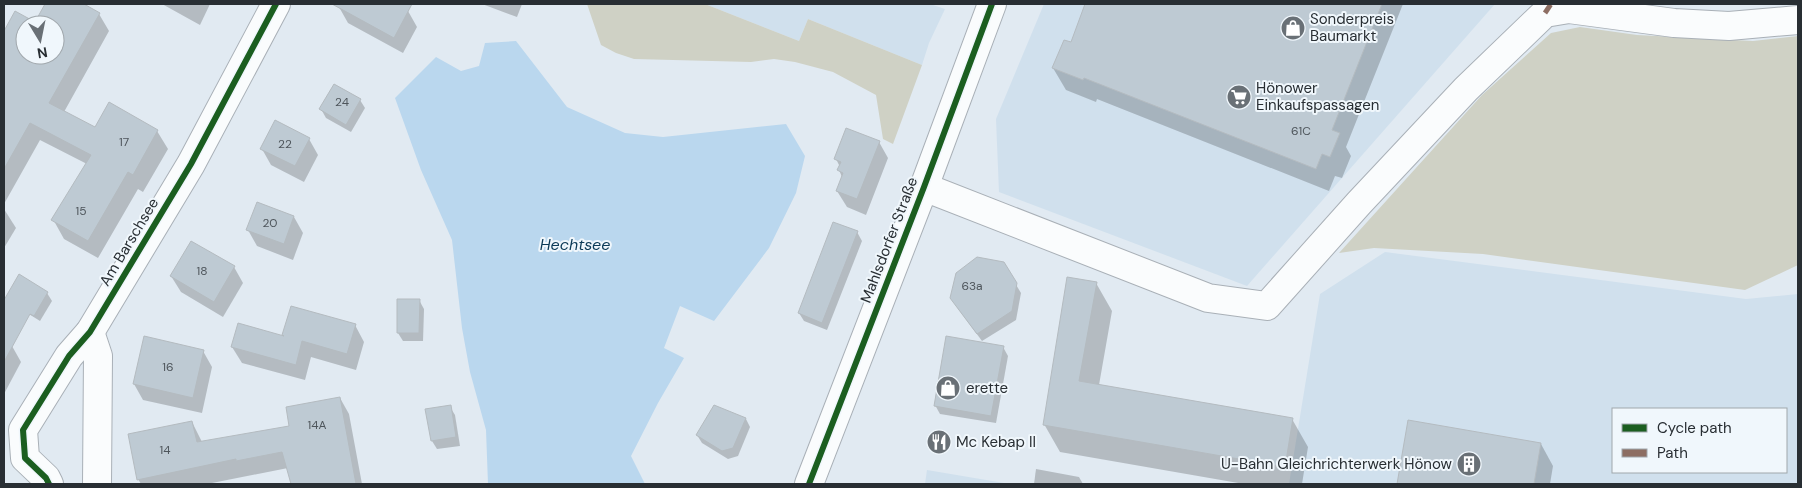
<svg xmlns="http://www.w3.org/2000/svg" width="1802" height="488" viewBox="0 0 1802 488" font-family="'DM Sans',sans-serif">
	<rect width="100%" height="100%" fill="#e1eaf2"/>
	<g fill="#d0e0ed" fill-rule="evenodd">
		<polygon points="705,4 930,4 945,9 929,43 922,65 808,19 799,41"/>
		<polygon points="1044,4 1495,4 1247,286 999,192 996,119"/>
		<path d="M1385,252L1746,299L1798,294V484H1289L1320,294ZM1613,409H1786V472H1613Z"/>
		<polygon points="927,470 1010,484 925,484"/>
	</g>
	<g fill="#cfd1c5">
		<polygon points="587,4 705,4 799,41 808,19 922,65 893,144 883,139 876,95 833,72 795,62 774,59 751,62 634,59 616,53 601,45"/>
		<polygon points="1580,27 1637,35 1753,41 1798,36 1798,265 1745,290 1483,254 1374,248 1339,253 1482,95 1551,33"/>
	</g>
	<polygon fill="#bad7ee" points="516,41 567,107 625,133 663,137 786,124 805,156 796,193 769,248 714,321 680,306 664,348 684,358 658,403 631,456 645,484 488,484 486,430 470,372 462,328 452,240 421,170 395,98 436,57 461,71 479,66 485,43"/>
	<g fill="#0003" fill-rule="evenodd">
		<path d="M47,4H81L99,14L109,31L64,112L96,129L157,131L168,149L143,192L138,189L98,258L64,239L54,221L87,164L40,140L4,204V33L15,13L36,24ZM25,25H55V55H25Z"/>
		<polygon points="162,4 210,4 200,25"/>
		<polygon points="340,4 395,4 408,11 417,27 403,53 348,23 339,7"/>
		<polygon points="482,4 522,4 517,17"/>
		<polygon points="1087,4 1403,4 1346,147 1351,156 1342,178 1335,176 1329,191 1097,99 1096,102 1066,90 1053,68 1071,44"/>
		<polygon points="360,100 365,108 351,132 326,118 321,109"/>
		<polygon points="309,139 318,155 304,182 271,165 262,149"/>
		<polygon points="879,142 888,158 866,215 847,207 837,191 842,177 839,170 840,167 836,159"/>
		<polygon points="4,209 16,228 4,248"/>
		<polygon points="294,217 303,233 293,260 257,246 248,230"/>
		<polygon points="857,232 862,241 827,330 804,321 799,313"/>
		<polygon points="1003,263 1021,293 1016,320 982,341 957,307"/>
		<polygon points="234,267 243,283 223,317 181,292 171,276"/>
		<polygon points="1096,283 1112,311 1099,385 1292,419 1308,447 1302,484 1244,484 1060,452 1044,424"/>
		<polygon points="47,293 52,301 40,321 13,304"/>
		<polygon points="419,300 424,309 423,341 403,341 398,333"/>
		<polygon points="355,325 364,342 356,370 311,357 305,380 242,363 232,347 284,337 283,335"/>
		<polygon points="4,342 12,346 21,362 4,394"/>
		<polygon points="1003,347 1008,356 996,423 940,414 935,405"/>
		<polygon points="203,351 212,367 202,413 143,400 134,384"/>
		<polygon points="340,398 349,414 362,484 293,484 288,468 207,484 141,484 138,479 192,422 202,442 291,427"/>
		<polygon points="450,407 455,415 460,446 437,449 432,441"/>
		<polygon points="746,419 750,427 738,456 728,459 702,443 697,435"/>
		<polygon points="1409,422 1541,444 1553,466 1550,484 1398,484"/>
		<polygon points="1036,469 1079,477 1083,484 1034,484"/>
	</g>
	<g fill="#becad3" stroke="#b4bbc0" fill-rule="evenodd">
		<path d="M45,4H84L100,13L49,103L95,127L109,102L158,130L133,175L128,172L88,241L51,220L91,155L30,123L4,169V31L15,11L35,22ZM25,25H55V55H25Z"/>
		<polygon points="332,4 412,4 394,38"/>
		<polygon points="1085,4 1382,4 1332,130 1340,133 1330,157 1322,154 1316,169 1084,78 1083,80 1052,68 1064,40 1071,42"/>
		<polygon points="334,84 361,99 346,125 319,109"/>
		<polygon points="275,120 310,138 295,166 260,149"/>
		<polygon points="846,128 880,141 857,199 836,191 843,173 837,170 841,162 834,159"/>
		<polygon points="257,202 294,216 284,244 246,230"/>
		<polygon points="833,222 858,231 822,323 798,313"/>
		<polygon points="191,241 235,266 214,302 170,276"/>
		<polygon points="977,257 1004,262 1017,283 1012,311 977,334 950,298 956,273"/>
		<polygon points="19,274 48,292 34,316 30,314 4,362 4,300"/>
		<polygon points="1067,277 1097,282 1079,381 1293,418 1285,467 1043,425"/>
		<polygon points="397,299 420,299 419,333 397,333"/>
		<polygon points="291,306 356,324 347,354 302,341 296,365 231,347 238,323 284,336 282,335"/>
		<polygon points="144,336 204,350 193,398 133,384"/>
		<polygon points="946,336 1004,346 991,416 934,406"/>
		<polygon points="340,397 356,484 291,484 282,452 236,461 236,459 137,480 128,434 192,421 197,442 289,426 286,407"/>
		<polygon points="451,405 456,437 431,441 425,409"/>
		<polygon points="714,405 746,418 733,448 722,451 696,435"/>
		<polygon points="1408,420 1541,443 1534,484 1397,484"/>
	</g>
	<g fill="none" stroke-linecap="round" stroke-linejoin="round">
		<defs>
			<g id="minor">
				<polyline points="924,187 1208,298 1267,306 1359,203 1466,89 1545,13 1569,9 1674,23 1729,26 1798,20"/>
				<polyline points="90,332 98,356 97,484"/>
				<polyline points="49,484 46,478 25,458 23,430 69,356 90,332 191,164 276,4"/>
			</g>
			<polyline id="major" points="809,484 924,187 992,4"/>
		</defs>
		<use href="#minor" stroke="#a9b0b7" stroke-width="30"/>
		<use href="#major" stroke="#a9b0b7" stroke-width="30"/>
		<use href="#minor" stroke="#fafcfd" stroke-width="28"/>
		<use href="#major" stroke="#fafcfd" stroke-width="28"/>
		<polyline stroke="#8d6e63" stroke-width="5" stroke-dasharray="10 5" stroke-linecap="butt" points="1545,13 1551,4"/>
		<defs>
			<g id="cycleway">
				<polyline points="49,484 46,478 25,458 23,430 69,356 90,332 191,164 276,4"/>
				<polyline points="809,484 924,187 992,4"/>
			</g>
		</defs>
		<use href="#cycleway" stroke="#f0f7fc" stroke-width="9"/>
		<use href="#cycleway" stroke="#1b5e20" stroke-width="6"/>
	</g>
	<defs>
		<symbol id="shop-disc" viewBox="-11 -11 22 22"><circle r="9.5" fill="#697076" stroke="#f0f7fc"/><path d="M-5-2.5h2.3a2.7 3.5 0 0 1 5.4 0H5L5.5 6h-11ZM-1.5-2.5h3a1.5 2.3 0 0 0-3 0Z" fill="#fff"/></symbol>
		<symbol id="supermarket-disc" viewBox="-11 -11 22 22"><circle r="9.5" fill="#697076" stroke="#f0f7fc"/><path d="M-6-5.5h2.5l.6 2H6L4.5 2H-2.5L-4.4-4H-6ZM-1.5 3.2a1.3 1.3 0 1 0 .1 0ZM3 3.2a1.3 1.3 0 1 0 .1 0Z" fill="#fff"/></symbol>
		<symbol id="restaurant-disc" viewBox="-11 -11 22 22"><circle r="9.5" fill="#697076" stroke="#f0f7fc"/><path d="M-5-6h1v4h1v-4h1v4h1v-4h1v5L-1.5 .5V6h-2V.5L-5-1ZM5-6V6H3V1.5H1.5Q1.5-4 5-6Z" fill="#fff"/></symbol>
		<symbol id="building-disc" viewBox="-11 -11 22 22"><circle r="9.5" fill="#697076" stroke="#f0f7fc"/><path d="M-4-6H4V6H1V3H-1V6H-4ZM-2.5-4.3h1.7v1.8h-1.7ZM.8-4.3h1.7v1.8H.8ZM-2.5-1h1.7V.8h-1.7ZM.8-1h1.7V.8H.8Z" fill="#fff"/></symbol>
	</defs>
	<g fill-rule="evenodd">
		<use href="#shop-disc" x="1279" y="14" width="28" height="28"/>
		<use href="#supermarket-disc" x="1225" y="83" width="28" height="28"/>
		<use href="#shop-disc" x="934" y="374" width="28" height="28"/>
		<use href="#restaurant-disc" x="925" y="428" width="28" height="28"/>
		<use href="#building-disc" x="1455" y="450" width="28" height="28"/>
	</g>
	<g text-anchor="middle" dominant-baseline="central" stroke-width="4" stroke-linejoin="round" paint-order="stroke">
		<g font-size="12" fill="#4e555b">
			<text x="342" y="102">24</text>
			<text x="1301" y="131">61C</text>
			<text x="124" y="142">17</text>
			<text x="285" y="144">22</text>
			<text x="81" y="211">15</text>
			<text x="270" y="223">20</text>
			<text x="202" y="271">18</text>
			<text x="972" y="286">63a</text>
			<text x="168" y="367">16</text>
			<text x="317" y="425">14A</text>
			<text x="165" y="450">14</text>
		</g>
		<g font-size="15" fill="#282e33" stroke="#f0f7fc" text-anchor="start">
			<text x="1310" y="19">Sonderpreis<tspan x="1310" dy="17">Baumarkt</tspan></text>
			<text x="1256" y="88">Hönower<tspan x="1256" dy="17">Einkaufspassagen</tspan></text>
			<text x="966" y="388">erette</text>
			<text x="956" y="442">Mc Kebap II</text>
			<text x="1452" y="464" text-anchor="end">U-Bahn Gleichrichterwerk Hönow</text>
		</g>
		<g font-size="15" fill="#282e33" stroke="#f0f7fc">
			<text transform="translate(889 240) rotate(-69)">Mahlsdorfer Straße</text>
			<text transform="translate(129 242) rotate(-59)">Am Barschsee</text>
		</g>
		<g font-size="16" font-style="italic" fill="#0d3b58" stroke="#f0f7fc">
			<text x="575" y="244">Hechtsee</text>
		</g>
	</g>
	<rect width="1802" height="488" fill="none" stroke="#282e33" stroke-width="10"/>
	<rect x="1612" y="408" width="175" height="65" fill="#f0f7fc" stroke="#a0a7ac"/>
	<rect x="1622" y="424" width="25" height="8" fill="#1b5e20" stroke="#a0a7ac"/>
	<text x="1657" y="433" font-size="15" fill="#282e33">Cycle path</text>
	<rect x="1622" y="449" width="25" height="8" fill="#8d6e63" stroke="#a0a7ac"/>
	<text x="1657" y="458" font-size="15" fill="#282e33">Path</text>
	<g transform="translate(40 40) rotate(170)"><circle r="24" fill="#f0f7fc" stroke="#a0a7ac"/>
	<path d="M0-4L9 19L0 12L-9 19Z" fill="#697076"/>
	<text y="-8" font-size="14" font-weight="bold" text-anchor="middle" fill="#282e33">N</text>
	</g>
</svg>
